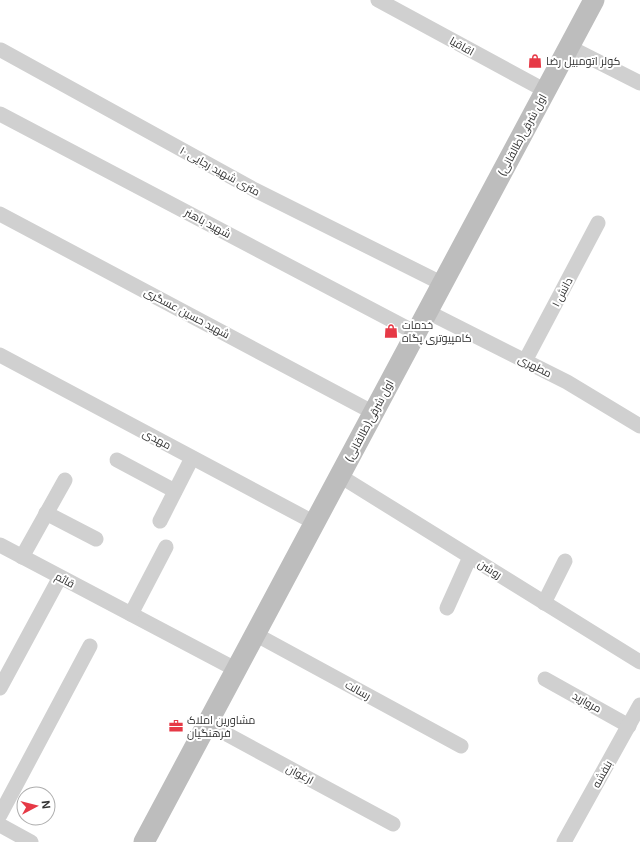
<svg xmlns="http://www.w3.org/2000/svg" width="640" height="842" viewBox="0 0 640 842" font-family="Inter,Cairo,sans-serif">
	<rect width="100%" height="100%" fill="#fff"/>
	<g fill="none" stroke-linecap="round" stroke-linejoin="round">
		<g stroke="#d0d0d0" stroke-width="15">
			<polyline points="378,0 546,91"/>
			<polyline points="569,47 640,83"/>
			<polyline points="1,50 255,190 443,284"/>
			<polyline points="0,114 416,333"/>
			<polyline points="0,214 374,413"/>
			<polyline points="428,312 567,382 640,426"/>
			<polyline points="0,355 315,523"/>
			<polyline points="525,361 598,223"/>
			<polyline points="117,460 175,491"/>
			<polyline points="340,476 640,662"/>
			<polyline points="46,513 96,539"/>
			<polyline points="160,521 192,458"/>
			<polyline points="0,545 237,670"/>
			<polyline points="22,557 65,480"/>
			<polyline points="544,603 565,561"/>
			<polyline points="447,608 470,557"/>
			<polyline points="131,614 166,547"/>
			<polyline points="255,634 461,746"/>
			<polyline points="545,679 629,726"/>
			<polyline points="0,688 60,577"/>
			<polyline points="208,724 302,775 393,824"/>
			<polyline points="0,815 90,646"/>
			<polyline points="0,825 31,842"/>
			<polyline points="564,842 640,705"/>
		</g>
		<polyline stroke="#bdbdbd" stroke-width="21" points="144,842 594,0"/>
	</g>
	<defs>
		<symbol id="shop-bare" viewBox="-9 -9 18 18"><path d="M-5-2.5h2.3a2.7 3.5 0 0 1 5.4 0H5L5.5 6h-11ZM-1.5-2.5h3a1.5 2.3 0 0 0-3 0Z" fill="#e63946" stroke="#fff" stroke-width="2.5" paint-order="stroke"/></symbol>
		<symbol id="office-bare" viewBox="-9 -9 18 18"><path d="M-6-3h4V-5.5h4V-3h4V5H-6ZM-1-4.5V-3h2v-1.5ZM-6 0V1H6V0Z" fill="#e63946" stroke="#fff" stroke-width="2.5" paint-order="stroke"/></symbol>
	</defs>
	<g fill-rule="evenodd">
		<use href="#shop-bare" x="525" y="51" width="20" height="20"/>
		<use href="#shop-bare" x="381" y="321" width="20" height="20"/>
		<use href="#office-bare" x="166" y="716" width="20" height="20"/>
	</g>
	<g text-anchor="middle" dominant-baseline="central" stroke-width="4" stroke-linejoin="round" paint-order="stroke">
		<g font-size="11" fill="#333" stroke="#fff">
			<text transform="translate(462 46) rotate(29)">اقاقیا</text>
			<text transform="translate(522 135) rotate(-62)">اول شرقی(طالقانی)</text>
			<text transform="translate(220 171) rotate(29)">۱۰ متری شهید رجایی</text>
			<text transform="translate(208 223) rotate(28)">شهید باهنر</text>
			<text transform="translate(562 292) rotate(-62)">دانش ۱</text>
			<text transform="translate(187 313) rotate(28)">شهید حسین عسگری</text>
			<text transform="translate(535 366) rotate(27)">مطهری</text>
			<text transform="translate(369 421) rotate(-62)">اول شرقی(طالقانی)</text>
			<text transform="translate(157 439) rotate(28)">مهدی</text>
			<text transform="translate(490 569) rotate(32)">روشن</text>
			<text transform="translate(65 580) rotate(28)">قائم</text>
			<text transform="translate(358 690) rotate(29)">رسالت</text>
			<text transform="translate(587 702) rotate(29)">مروارید</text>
			<text transform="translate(300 774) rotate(28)">ارغوان</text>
			<text transform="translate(602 774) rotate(-61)">بنفشه</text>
		</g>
		<g font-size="11" fill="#333" stroke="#fff" text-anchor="start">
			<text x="546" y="61">کولر اتومبیل رضا</text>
			<text x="402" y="325">خدمات<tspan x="402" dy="13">کامپیوتری پگاه</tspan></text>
			<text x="187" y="720">مشاورین املاک<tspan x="187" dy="13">فرهنگیان</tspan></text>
		</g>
	</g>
	<g transform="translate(36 806) rotate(83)"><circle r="19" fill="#ffffff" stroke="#adadad"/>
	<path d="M0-3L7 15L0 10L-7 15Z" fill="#e63946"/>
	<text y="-6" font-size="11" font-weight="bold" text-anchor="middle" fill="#333333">N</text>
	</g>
</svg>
